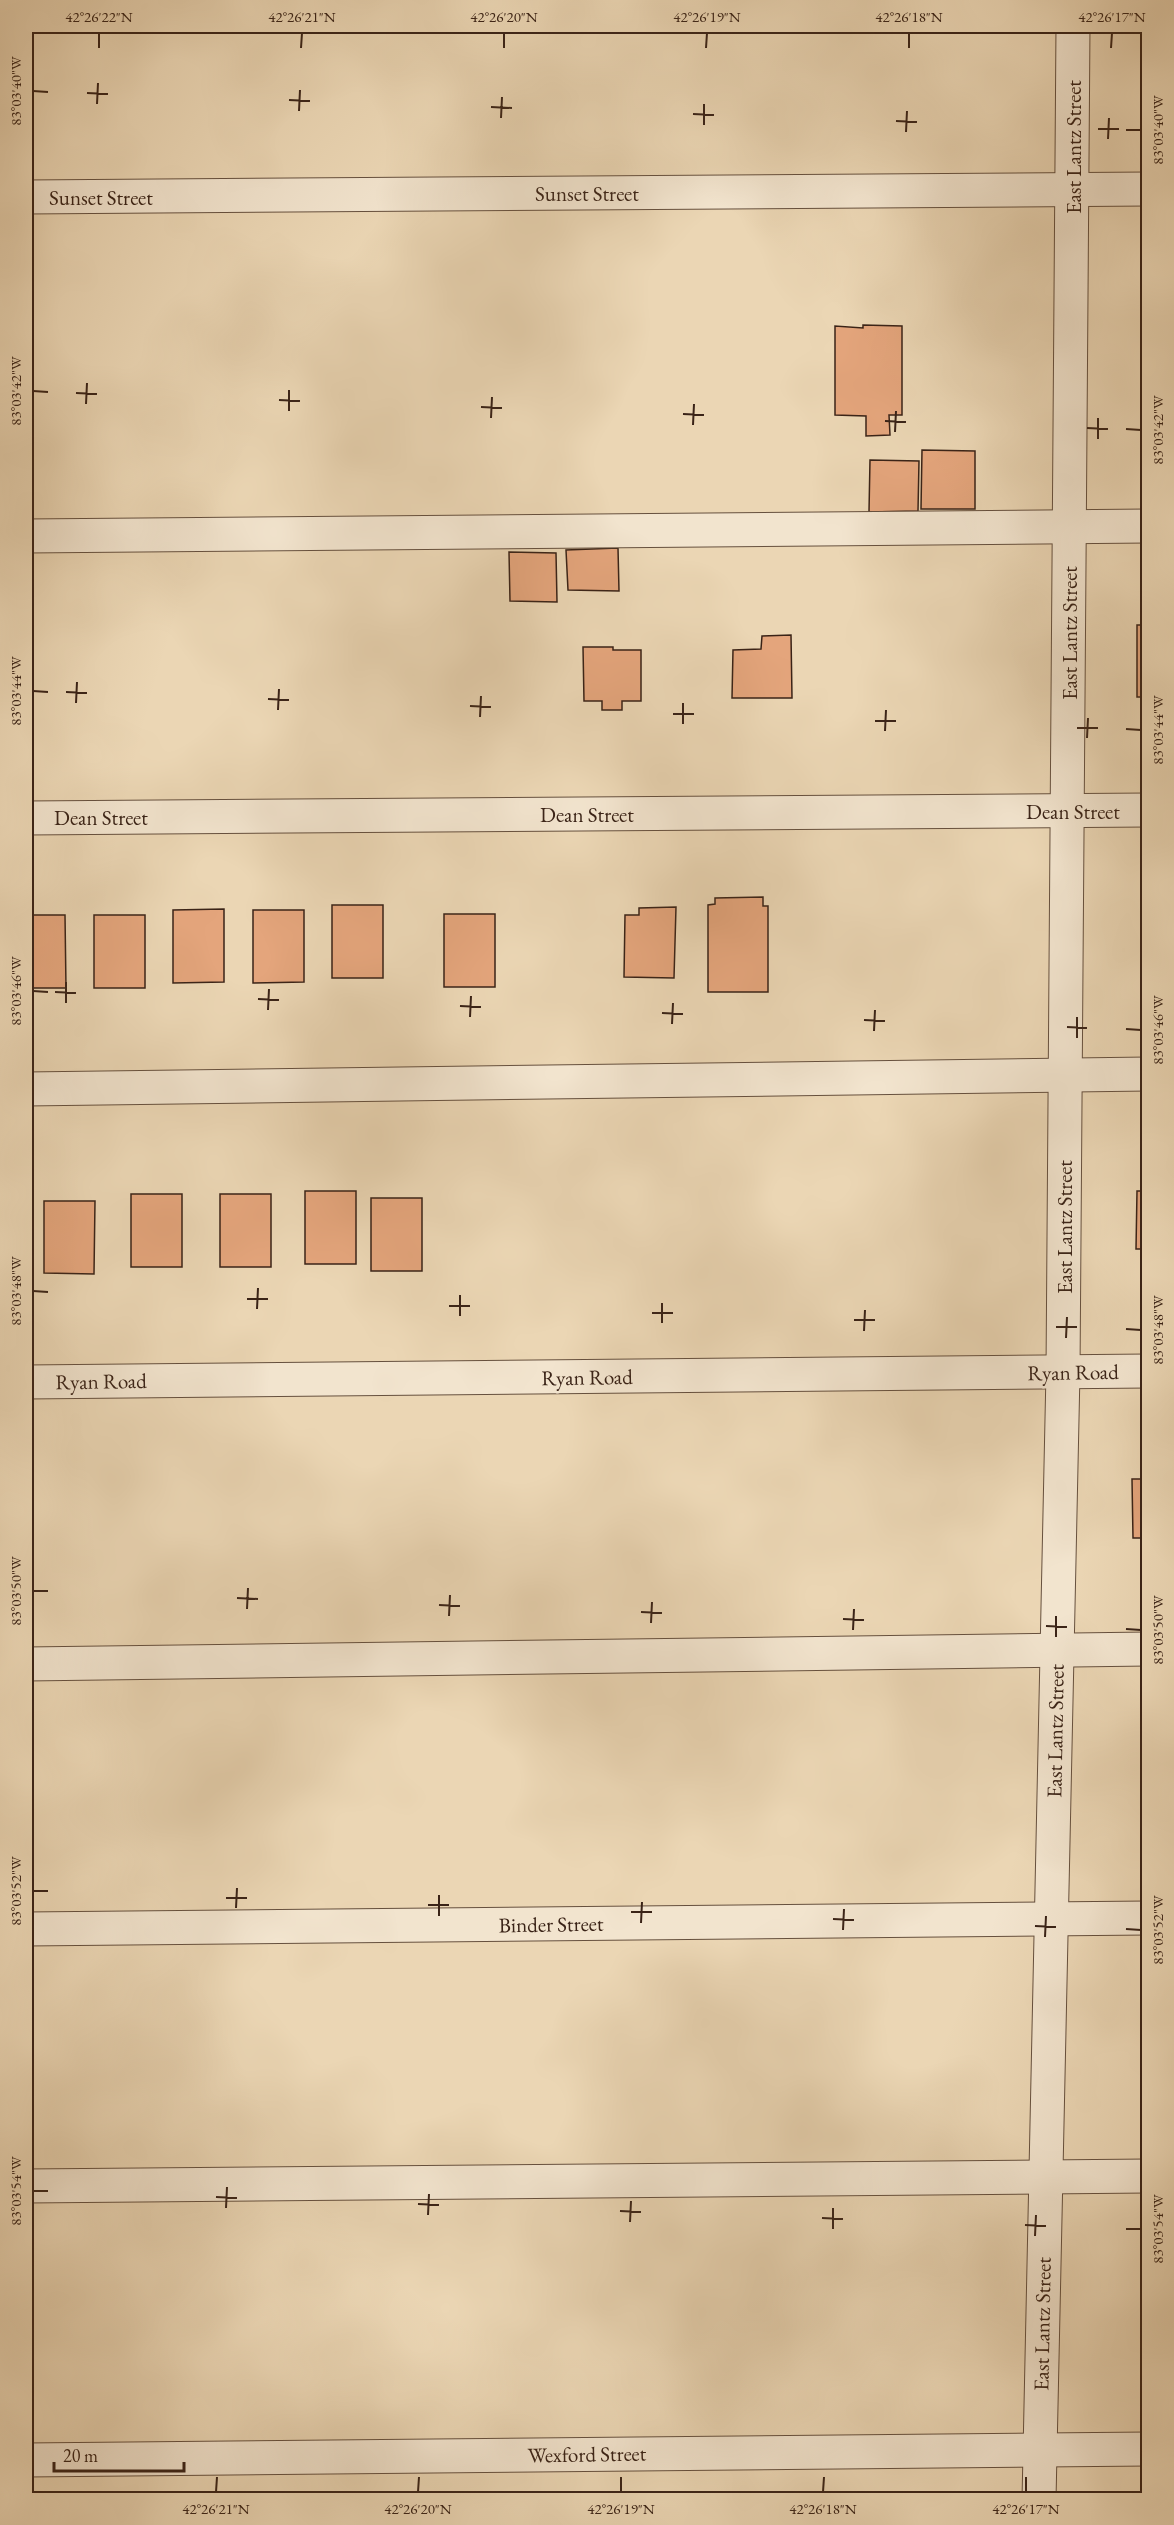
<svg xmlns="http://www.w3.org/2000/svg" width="1174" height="2525" viewBox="0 0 1174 2525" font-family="'EB Garamond',serif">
	<rect width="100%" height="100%" fill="#ebd6b4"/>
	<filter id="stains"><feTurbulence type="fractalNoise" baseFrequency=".00333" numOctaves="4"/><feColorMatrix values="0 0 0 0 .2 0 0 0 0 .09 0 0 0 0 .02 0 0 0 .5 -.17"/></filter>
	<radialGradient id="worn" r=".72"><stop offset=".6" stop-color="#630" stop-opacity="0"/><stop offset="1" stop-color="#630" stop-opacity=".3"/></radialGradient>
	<g fill="#e4a57c" stroke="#3a2317" stroke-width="1.5">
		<polygon points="863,325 902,326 902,415 889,415 890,435 866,436 866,416 835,415 835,326 863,328"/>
		<polygon points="922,450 975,451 975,509 921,509"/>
		<polygon points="870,460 919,461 918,511 869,512"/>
		<polygon points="618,548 619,591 568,590 566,550"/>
		<polygon points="509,552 556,553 557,602 510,601"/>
		<rect x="1137" y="625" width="11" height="72"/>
		<polygon points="791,635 792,698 732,698 733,650 761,649 762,636"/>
		<polygon points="583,647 613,647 613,650 641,650 641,701 622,701 622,710 602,710 602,701 584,701"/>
		<polygon points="763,897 763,906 768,906 768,992 708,992 708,905 715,904 715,898"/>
		<rect x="332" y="905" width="51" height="73"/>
		<polygon points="676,907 674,978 624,977 625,915 639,915 639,908"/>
		<polygon points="224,909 224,982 173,983 173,910"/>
		<polygon points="253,910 304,910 304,982 253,983"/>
		<rect x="444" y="914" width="51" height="73"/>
		<polygon points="26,915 65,915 66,988 26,988"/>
		<rect x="94" y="915" width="51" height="73"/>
		<rect x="305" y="1191" width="51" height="73"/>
		<polygon points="1137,1191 1148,1191 1148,1249 1136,1249"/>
		<rect x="131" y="1194" width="51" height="73"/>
		<rect x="220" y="1194" width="51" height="73"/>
		<rect x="371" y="1198" width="51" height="73"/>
		<polygon points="44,1201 95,1201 94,1274 44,1273"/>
		<polygon points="1132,1479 1148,1479 1148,1538 1133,1538"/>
	</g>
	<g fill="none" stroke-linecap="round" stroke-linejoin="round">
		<defs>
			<g id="minor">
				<polyline points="26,197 1148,189"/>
				<polyline points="26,536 1148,526"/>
				<polyline points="26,818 1148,810"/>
				<polyline points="26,1089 1148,1074"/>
				<polyline points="26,1382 1148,1371"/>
				<polyline points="26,1664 1148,1649"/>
				<polyline points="26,1929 1148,1918"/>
				<polyline points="26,2186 1148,2176"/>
				<polyline points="26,2460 1148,2449"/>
				<polyline points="1039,2500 1063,1372 1073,26"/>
			</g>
		</defs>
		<use href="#minor" stroke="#66503e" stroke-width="35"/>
		<use href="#minor" stroke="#f2e4ce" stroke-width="33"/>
	</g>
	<path fill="none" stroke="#3a2317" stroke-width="2" d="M99,48V33M301,48L302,33M504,48V33M706,48L707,33M909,48V33M1111,48L1112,33M33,91L48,92M87,93L108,94M289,100L310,101M97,104L98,83M491,107L512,108M299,111L300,90M693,114L714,115M501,118L502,97M896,121L917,122M704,125V104M1098,129H1119M1126,130H1141M906,132L907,111M1108,139L1109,118M33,391L48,392M76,393L97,394M279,400L300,401M86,404L87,383M481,407L502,408M289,411V390M683,414L704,415M491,418L492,397M885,421L906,422M693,425L694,404M1087,428L1108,429M1126,429L1141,430M895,432L896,411M1098,439V418M33,691L48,692M66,692L87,693M268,699L289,700M76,703L77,682M470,706L491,707M278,710L279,689M673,714H694M480,717L481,696M875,721H896M683,724V703M1077,728H1098M1126,729L1141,730M885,731L886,710M1087,738L1088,718M33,991L48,992M55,992L76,993M258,999L279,1000M66,1003V982M460,1006L481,1007M268,1010L269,989M662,1013L683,1014M470,1017L471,996M864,1020L885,1021M672,1024L673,1003M1067,1027L1087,1028M1126,1029L1141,1030M874,1031L875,1010M1077,1038V1017M33,1291L48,1292M247,1299H268M449,1306H470M257,1309L258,1288M652,1313H673M460,1316V1295M854,1320H875M662,1323V1303M1056,1327H1077M1126,1329L1141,1330M864,1331L865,1310M1066,1338L1067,1317M33,1591H48M237,1598L258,1599M439,1605L460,1606M247,1609L248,1588M641,1612L662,1613M449,1616L450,1595M843,1619L864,1620M651,1623L652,1602M1046,1626L1067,1627M1126,1629L1141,1630M853,1630L854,1609M1056,1637V1616M33,1891H48M226,1898H247M428,1905H449M236,1908L237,1888M631,1912H652M439,1916V1895M833,1919L854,1920M641,1923L642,1902M1035,1926L1056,1927M1126,1929L1141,1930M843,1930L844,1909M1045,1937L1046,1916M33,2191H48M216,2197L237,2198M418,2204L439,2205M226,2208L227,2187M620,2211L641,2212M428,2215L429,2194M822,2218L843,2219M630,2222L631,2201M1025,2225L1046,2226M833,2229V2208M1126,2229H1141M1035,2236L1036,2215M216,2492L217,2477M418,2492L419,2477M621,2492V2477M823,2492L824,2477M1026,2492V2477"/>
	<g text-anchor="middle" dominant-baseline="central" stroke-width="5" stroke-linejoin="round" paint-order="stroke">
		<g font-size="21" fill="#3a2317" stroke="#f2e4ce">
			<text transform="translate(1073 147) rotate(-90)">East Lantz Street</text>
			<text x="587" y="193">Sunset Street</text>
			<text x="101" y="197">Sunset Street</text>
			<text transform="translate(1069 633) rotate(-90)">East Lantz Street</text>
			<text x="1073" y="811">Dean Street</text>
			<text x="587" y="814">Dean Street</text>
			<text x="101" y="817">Dean Street</text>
			<text transform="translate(1064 1227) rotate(-90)">East Lantz Street</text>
			<text transform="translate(1073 1372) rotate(-1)">Ryan Road</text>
			<text transform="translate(587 1377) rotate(-1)">Ryan Road</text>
			<text transform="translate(101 1381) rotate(-1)">Ryan Road</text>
			<text transform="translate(1055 1731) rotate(-89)">East Lantz Street</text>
			<text transform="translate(551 1924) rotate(-1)">Binder Street</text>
			<text transform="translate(1042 2324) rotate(-89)">East Lantz Street</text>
			<text transform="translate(587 2454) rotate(-1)">Wexford Street</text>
		</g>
	</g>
	<rect width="1174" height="2525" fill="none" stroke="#ebd6b4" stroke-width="66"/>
	<path d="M54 2462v9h130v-9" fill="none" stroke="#3a2317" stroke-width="3"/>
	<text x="63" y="2462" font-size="18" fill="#3a2317" stroke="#f2e4ce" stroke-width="4.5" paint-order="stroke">20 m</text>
	<rect x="33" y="33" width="1108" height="2459" fill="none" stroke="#3a2317" stroke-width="2"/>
	<g font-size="15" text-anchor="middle" fill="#3a2317">
		<text x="99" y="22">42°26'22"N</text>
		<text x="302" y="22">42°26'21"N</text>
		<text x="504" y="22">42°26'20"N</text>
		<text x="707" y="22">42°26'19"N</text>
		<text x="909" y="22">42°26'18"N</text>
		<text x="1112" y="22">42°26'17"N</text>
		<text transform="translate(16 91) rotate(-90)" y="5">83°03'40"W</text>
		<text transform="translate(1158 130) rotate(-90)" y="5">83°03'40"W</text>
		<text transform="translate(16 391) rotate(-90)" y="5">83°03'42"W</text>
		<text transform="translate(1158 430) rotate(-90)" y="5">83°03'42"W</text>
		<text transform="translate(16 691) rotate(-90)" y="5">83°03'44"W</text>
		<text transform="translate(1158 730) rotate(-90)" y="5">83°03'44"W</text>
		<text transform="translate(16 991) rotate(-90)" y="5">83°03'46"W</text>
		<text transform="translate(1158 1030) rotate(-90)" y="5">83°03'46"W</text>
		<text transform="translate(16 1291) rotate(-90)" y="5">83°03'48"W</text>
		<text transform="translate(1158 1330) rotate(-90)" y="5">83°03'48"W</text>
		<text transform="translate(16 1591) rotate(-90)" y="5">83°03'50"W</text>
		<text transform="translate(1158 1630) rotate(-90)" y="5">83°03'50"W</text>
		<text transform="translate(16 1891) rotate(-90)" y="5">83°03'52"W</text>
		<text transform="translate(1158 1930) rotate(-90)" y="5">83°03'52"W</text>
		<text transform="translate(16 2191) rotate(-90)" y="5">83°03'54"W</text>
		<text transform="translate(1158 2229) rotate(-90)" y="5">83°03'54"W</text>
		<text x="216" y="2514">42°26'21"N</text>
		<text x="418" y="2514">42°26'20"N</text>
		<text x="621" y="2514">42°26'19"N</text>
		<text x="823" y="2514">42°26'18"N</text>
		<text x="1026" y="2514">42°26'17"N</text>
	</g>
	<rect width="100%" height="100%" filter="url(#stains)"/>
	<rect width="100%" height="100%" fill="url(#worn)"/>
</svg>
